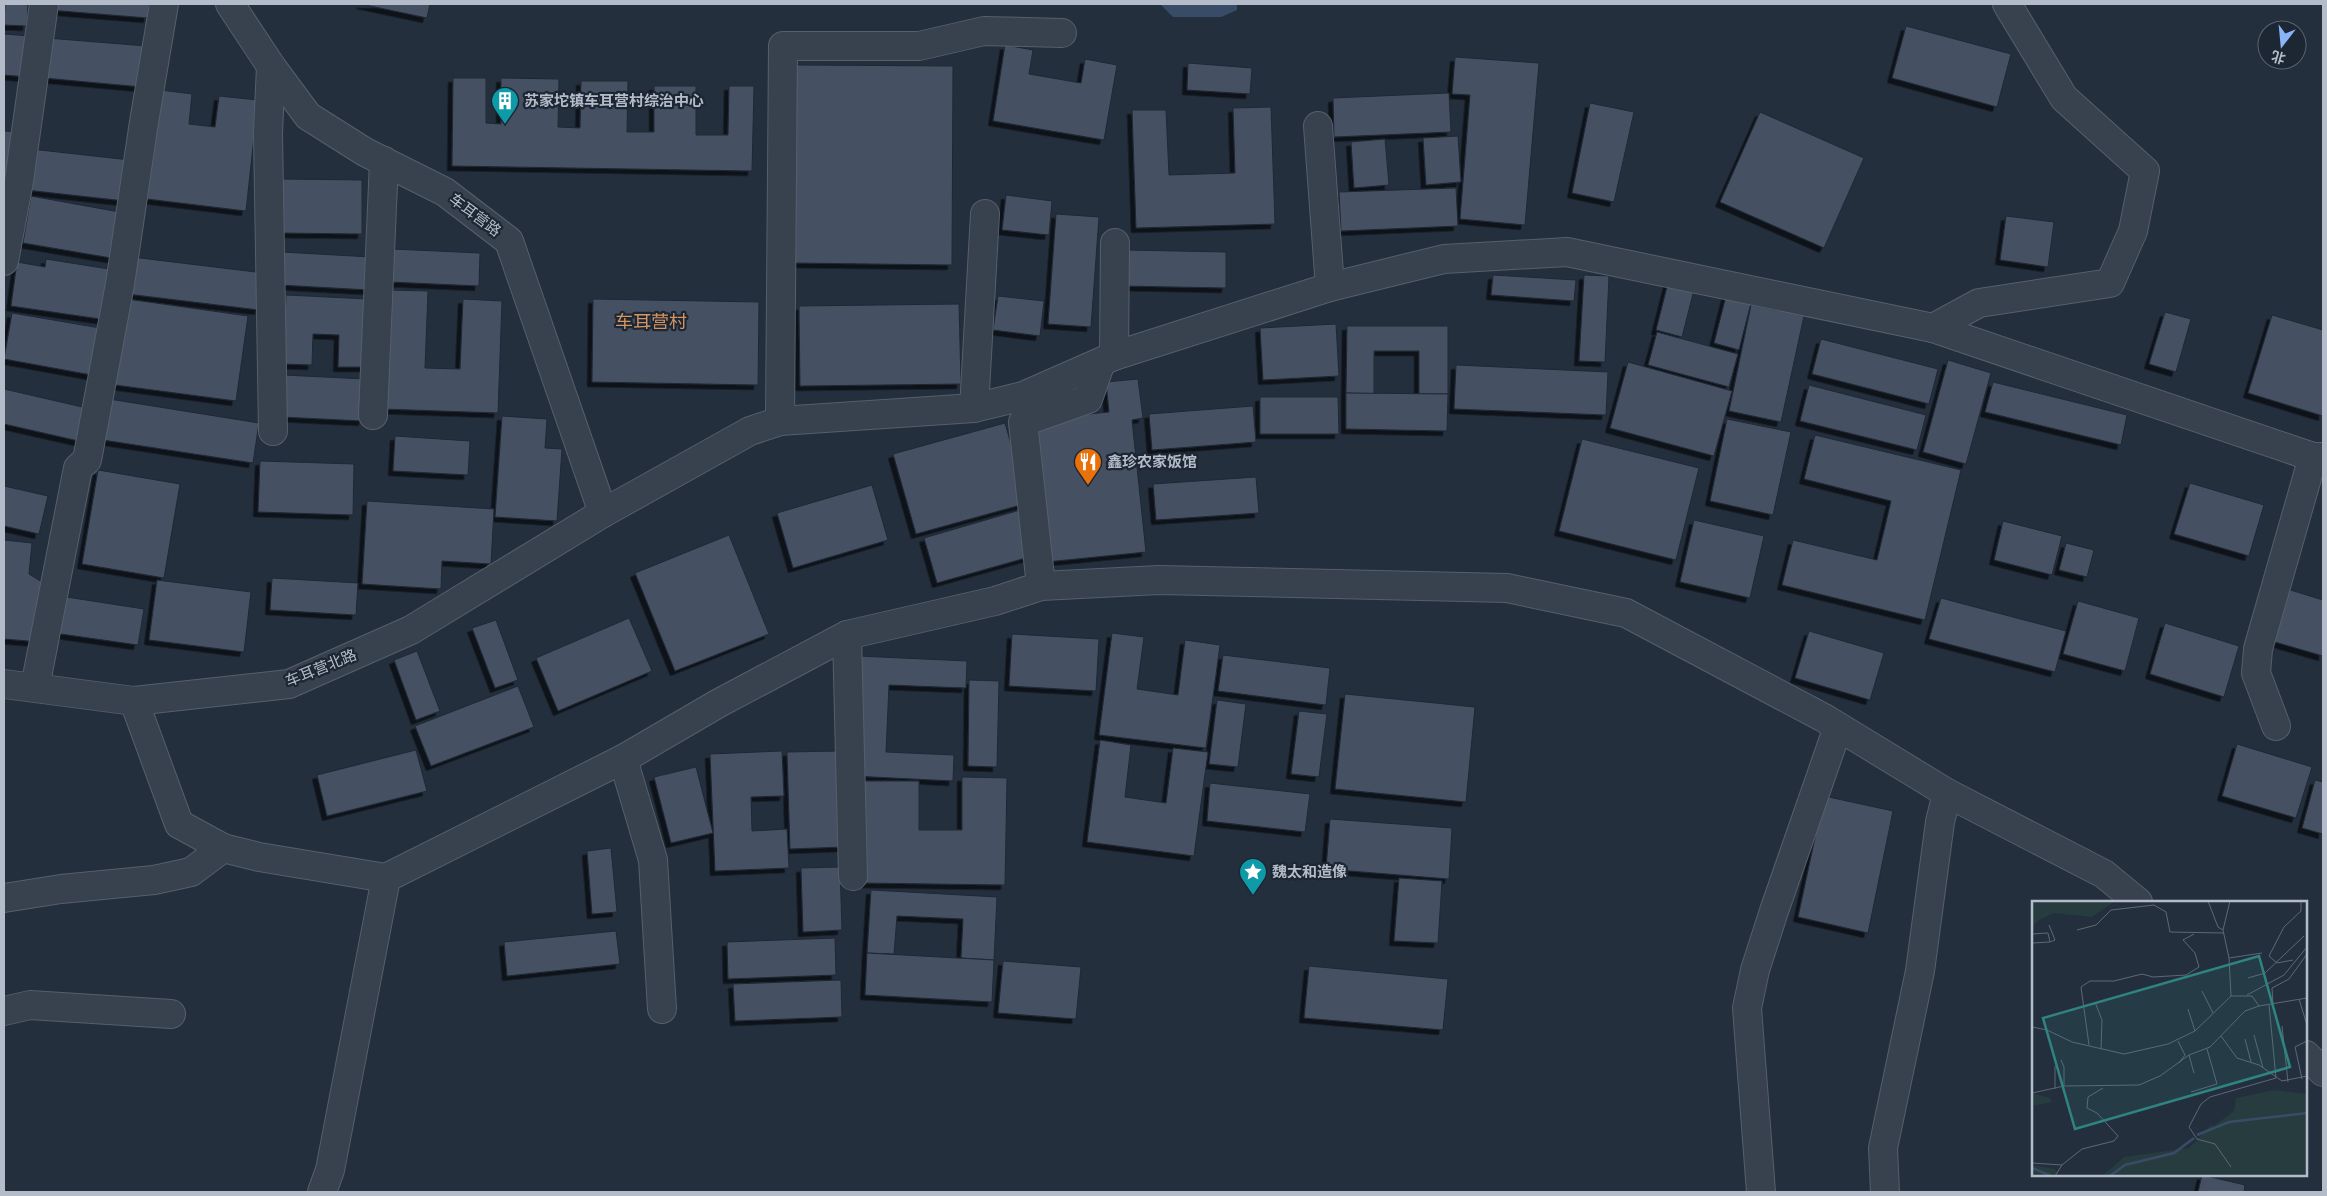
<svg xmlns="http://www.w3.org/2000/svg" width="2327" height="1196" viewBox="0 0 2327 1196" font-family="'Roboto Condensed','Noto Sans SC',sans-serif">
	<defs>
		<filter id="shadow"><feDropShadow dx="-4.5" dy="4.5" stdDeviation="0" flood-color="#0009"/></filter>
	</defs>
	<rect width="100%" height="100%" fill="#242f3e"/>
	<polygon fill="#394c67" points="1160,4 1237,4 1237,10 1221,17 1173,17"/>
	<g fill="#455162" stroke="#1f2835" filter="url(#shadow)">
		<polygon points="5,4 28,4 27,26 4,25"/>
		<polygon points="49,4 149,4 148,18 49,10"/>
		<polygon points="361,4 430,4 427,18"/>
		<polygon points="1906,26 2011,54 1997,107 1892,78"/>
		<polygon points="4,34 30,36 27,77 4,75"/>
		<polygon points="47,38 146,46 142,87 44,78"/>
		<polygon points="1005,45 1033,50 1029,74 1081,83 1085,59 1117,65 1104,140 993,121"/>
		<polygon points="1455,57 1539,63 1525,225 1460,219 1470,95 1452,94"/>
		<polygon points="1188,63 1252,68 1250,94 1187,90"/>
		<polygon points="794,65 953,66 952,265 793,263"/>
		<polygon points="453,78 486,78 486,123 501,124 501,78 559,79 558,127 580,128 581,81 628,81 627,132 654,132 654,86 696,86 696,135 728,135 729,86 754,86 752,171 452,166"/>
		<polygon points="160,90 192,94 189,124 215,127 219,96 258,100 246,211 147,199"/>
		<polygon points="1449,93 1451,132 1334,137 1333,98"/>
		<polygon points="1590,103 1634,112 1614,202 1572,193"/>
		<polygon points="1271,107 1275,224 1136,228 1132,110 1166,110 1169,175 1235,173 1233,108"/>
		<polygon points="1760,112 1864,158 1824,248 1720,202"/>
		<polygon points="4,131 21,132 17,174 4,172"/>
		<polygon points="1458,136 1461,182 1426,185 1423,138"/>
		<polygon points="1385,139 1389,185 1354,188 1351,142"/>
		<polygon points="31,149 130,160 125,201 26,190"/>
		<polygon points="282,179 362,180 362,234 282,233"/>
		<polygon points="1456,188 1458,226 1341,231 1339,192"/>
		<polygon points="1006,195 1052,201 1049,235 1002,230"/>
		<polygon points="31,196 125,213 117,259 23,243"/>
		<polygon points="1056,214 1099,217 1091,327 1048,324"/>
		<polygon points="2006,216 2054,222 2048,267 2000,260"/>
		<polygon points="392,249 480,253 479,286 390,282"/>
		<polygon points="1125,250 1226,252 1226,288 1124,286"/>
		<polygon points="282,252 371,257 369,290 280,285"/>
		<polygon points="132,257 264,273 259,310 127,294"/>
		<polygon points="46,259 115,270 107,320 11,306 17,262 45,267"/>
		<polygon points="1493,275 1576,280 1574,301 1491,295"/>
		<polygon points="1584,275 1609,276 1605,362 1579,361"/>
		<polygon points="1669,279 1695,286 1682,337 1656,330"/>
		<polygon points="387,290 428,291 425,368 460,369 463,299 502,301 498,413 383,409"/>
		<polygon points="1727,292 1752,299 1739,350 1714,343"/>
		<polygon points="286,295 368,299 366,367 338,367 339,335 313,334 312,365 283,364"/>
		<polygon points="998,296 1044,301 1040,336 993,330"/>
		<polygon points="127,299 248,316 236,401 115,385"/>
		<polygon points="593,299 759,302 758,385 592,382"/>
		<polygon points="959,304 961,384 800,386 799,306"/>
		<polygon points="1751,305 1804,316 1781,422 1729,411"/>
		<polygon points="2165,312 2191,319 2176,372 2149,364"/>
		<polygon points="12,313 106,329 97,376 4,359"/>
		<polygon points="2272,315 2323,330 2323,416 2248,393"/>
		<polygon points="1336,324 1339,376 1263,380 1260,328"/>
		<polygon points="1347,326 1448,326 1448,394 1419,394 1419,351 1374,351 1374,394 1346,393"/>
		<polygon points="1657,332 1738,354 1729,387 1648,365"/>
		<polygon points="1821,339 1938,369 1929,404 1812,374"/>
		<polygon points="1948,360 1991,373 1966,464 1923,452"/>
		<polygon points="1628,362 1732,391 1714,456 1610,428"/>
		<polygon points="1456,365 1608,372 1606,415 1454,409"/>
		<polygon points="283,375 365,379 363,421 282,417"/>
		<polygon points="1138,379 1143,418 1132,420 1146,552 1046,562 1030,420 1109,412 1106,382"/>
		<polygon points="1993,382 2127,415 2121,445 1985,412"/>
		<polygon points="1809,385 1926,415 1917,450 1800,421"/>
		<polygon points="4,389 91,409 83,442 4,424"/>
		<polygon points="1346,393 1448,394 1447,431 1346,429"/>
		<polygon points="1260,397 1338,397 1339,434 1260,434"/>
		<polygon points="109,399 259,423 253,463 103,440"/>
		<polygon points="1253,406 1256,442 1152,450 1149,414"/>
		<polygon points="502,416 547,419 545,448 562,449 557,521 495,517"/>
		<polygon points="1727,419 1791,432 1773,515 1710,501"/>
		<polygon points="1005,423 1028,503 916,534 893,454"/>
		<polygon points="1815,435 1961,470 1925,620 1782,585 1793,540 1877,560 1891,501 1804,479"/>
		<polygon points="395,436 470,441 468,475 393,471"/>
		<polygon points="1582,439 1699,468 1676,560 1559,531"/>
		<polygon points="260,461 354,464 353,515 258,512"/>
		<polygon points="98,470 180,484 164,578 82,564"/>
		<polygon points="1256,477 1259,513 1156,520 1153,484"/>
		<polygon points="2190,483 2264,505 2249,556 2174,534"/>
		<polygon points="872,485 888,540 793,568 777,513"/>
		<polygon points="4,486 48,496 39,534 4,526"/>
		<polygon points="367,501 494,509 491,564 442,561 441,589 362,584"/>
		<polygon points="1020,510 1033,556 937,583 924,538"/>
		<polygon points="1694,520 1764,536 1750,598 1680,582"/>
		<polygon points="2003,521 2062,536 2052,575 1994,560"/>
		<polygon points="729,535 769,634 675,671 635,573"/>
		<polygon points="4,540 32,543 29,574 45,584 40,642 4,639"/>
		<polygon points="2066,543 2094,550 2087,577 2059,570"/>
		<polygon points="272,578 358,583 356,615 270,610"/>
		<polygon points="157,580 251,592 244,652 149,640"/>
		<polygon points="2284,588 2323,600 2323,656 2268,640"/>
		<polygon points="60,596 144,609 138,645 54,633"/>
		<polygon points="1941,598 2066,631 2055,672 1929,639"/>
		<polygon points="2078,601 2139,618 2125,671 2063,654"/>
		<polygon points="629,618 652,671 558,711 536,658"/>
		<polygon points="496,620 518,680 495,688 472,628"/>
		<polygon points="2165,623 2239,646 2224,697 2150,674"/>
		<polygon points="1809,631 1884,653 1870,700 1795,678"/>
		<polygon points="1112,633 1144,637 1137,689 1178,695 1185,640 1220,645 1206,748 1099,735"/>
		<polygon points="1012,634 1099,639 1096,691 1009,686"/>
		<polygon points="417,651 440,711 416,720 394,660"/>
		<polygon points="1223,655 1330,668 1326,705 1218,691"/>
		<polygon points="858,656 967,661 966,688 889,685 886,752 954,755 953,781 853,776"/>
		<polygon points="969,680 999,681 997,767 968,766"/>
		<polygon points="518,686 534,727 431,766 415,726"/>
		<polygon points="1345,694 1475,707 1466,802 1335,789"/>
		<polygon points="1217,700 1246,704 1238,767 1209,764"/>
		<polygon points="1299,711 1327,714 1319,777 1291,774"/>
		<polygon points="1100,740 1131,745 1125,797 1166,803 1173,748 1208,752 1194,856 1087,842"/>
		<polygon points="2237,744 2312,767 2296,818 2222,796"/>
		<polygon points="416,750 427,791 327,816 317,775"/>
		<polygon points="782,751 784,796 751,797 752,831 787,829 789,868 715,871 710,754"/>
		<polygon points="840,751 843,847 790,849 787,752"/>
		<polygon points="696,767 713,833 671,843 654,777"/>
		<polygon points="962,777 1007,778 1005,885 862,883 863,781 919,781 919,830 962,830"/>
		<polygon points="2315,780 2323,782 2323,834 2302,828"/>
		<polygon points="1210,783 1310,794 1305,832 1207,821"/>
		<polygon points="1824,796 1893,811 1868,933 1798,917"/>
		<polygon points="1330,819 1452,828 1449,879 1326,869"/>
		<polygon points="611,848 617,912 592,914 587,851"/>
		<polygon points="840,867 842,930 803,932 801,868"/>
		<polygon points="1399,878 1442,881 1438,943 1394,941"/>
		<polygon points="871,890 997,897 994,960 961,958 963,919 897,916 894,954 867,953"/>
		<polygon points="616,931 620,964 507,976 504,942"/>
		<polygon points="835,938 836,975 728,979 727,942"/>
		<polygon points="867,953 994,960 992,1002 865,995"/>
		<polygon points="1003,961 1081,967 1076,1019 998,1013"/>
		<polygon points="1309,966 1448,979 1443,1030 1304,1018"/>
		<polygon points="841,980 842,1017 735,1021 733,984"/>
		<polygon points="2202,1175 2245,1185 2244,1192 2198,1192"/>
	</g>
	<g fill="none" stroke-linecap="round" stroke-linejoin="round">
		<defs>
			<g id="minor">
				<polyline points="230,4 271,66 308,116 365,152 445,192 509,241 603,513"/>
				<polyline points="271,66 268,133 273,431"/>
				<polyline points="1318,126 1330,287"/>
				<polyline points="4,261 19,181 44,4"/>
				<polyline points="1933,328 1979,303 2110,283 2133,231 2145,171 2064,98 2007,4"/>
				<polyline points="1114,356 1115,243"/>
				<polyline points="974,408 985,214"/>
				<polyline points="373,415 384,161"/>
				<polyline points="780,421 783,46 919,46 984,31 1062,33"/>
				<polyline points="1041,586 1023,422 1088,399 1101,362"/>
				<polyline points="847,635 853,876"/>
				<polyline points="4,684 134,701 289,684 411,630 603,513 750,431 780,421 974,408 1023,396 1114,356 1330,287 1444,259 1567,252 1933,328 2313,457 2323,457"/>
				<polyline points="35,687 78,468 87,460 120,284 144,122 164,4"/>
				<polyline points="134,701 179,824 223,848 259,857 386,878"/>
				<polyline points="2276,726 2256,673 2258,649 2313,457"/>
				<polyline points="623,759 653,860 662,1009"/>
				<polyline points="4,898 61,889 154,880 191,872 223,848"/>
				<polyline points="4,1011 30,1005 171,1014"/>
				<polyline points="2306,1055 2323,1072"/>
				<polyline points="322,1192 330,1170 386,878 623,759 719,703 847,635 995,601 1041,586 1159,580 1507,588 1626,613 1824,718 1947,793 2104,874 2138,902"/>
				<polyline points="1761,1192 1747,1008 1755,970 1774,911 1838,727"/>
				<polyline points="1885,1192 1883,1148 1920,971 1940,822 1947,793"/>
			</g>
		</defs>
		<use href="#minor" stroke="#565f6c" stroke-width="30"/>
		<use href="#minor" stroke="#38414e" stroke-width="28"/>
	</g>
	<defs>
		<symbol id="building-pin" viewBox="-11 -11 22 30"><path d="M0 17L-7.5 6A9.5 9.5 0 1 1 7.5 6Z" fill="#0f9aa8" stroke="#1d2633"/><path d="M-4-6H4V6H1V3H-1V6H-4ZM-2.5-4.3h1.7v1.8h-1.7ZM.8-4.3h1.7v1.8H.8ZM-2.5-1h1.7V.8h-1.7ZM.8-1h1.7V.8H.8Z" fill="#fff"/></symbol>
		<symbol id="restaurant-pin" viewBox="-11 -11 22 30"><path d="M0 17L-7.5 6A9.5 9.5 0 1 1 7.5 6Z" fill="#e8710a" stroke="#1d2633"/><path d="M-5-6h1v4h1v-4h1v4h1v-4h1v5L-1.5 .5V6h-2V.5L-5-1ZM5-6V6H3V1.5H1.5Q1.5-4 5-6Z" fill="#fff"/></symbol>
		<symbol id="sight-pin" viewBox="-11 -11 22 30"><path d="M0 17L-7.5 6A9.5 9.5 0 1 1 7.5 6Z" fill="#0f9aa8" stroke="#1d2633"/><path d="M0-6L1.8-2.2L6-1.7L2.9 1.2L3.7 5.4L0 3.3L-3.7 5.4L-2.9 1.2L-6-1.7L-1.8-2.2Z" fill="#fff"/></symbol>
	</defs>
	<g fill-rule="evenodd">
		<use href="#building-pin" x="489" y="85" width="32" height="43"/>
		<use href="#restaurant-pin" x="1072" y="446" width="32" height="43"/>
		<use href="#sight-pin" x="1237" y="856" width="32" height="43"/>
	</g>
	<g text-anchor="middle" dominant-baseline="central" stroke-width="4.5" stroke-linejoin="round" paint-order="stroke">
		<g font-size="15" font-weight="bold" fill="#b4bcc9" stroke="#1d2633" text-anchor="start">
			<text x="524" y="101">苏家坨镇车耳营村综治中心</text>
			<text x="1107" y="462">鑫珍农家饭馆</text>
			<text x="1272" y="872">魏太和造像</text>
		</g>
		<g font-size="15" fill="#b4bcc9" stroke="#1d2633">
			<text transform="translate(475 215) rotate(37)">车耳营路</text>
			<text transform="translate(321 668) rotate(-22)">车耳营北路</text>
		</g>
		<g font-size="18" fill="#d59563" stroke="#1d2633">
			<text x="651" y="321">车耳营村</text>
		</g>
	</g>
	<g transform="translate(2032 901)">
		<rect width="275" height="275" fill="#242f3e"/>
		<path d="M0,0H83L60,16L22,12L7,19L0,26ZM242,189L275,193V275H70L92,256L157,247L179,224L182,225L202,210L204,197ZM0,192L18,197L20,201L0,205ZM0,264L23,268L26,273L0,275Z" fill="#263c3f"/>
		<path fill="none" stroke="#394c67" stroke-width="2.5" d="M165,234L197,221L275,212M0,267L19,275M78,275L93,264L142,252L162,237"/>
		<path fill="none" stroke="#5e6776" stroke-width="1" d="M176,0L186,26L191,29M17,24L23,39L18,41M45,29L64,24L79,9L122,4L134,11L138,31L192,32M0,33L16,32L18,41L0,42M197,57L230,52M261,59L245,62L237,55L252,26L269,10V0M216,77L233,72L272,35M170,90L181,112M215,94L252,74L275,46M199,95H220L227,105M267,98L275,124M63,101L70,119L69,148M241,103L240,87L257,78L275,53M156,108L163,130M250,125L256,181M0,126L15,129L40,141L92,153L136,143L163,130L199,95L197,57L191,29L198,0M222,134L231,167M189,135L205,157L227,164L250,180L275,175M213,138L219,161M146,140L153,154L147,162M57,144L49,86L58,80H82L110,73L121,76L154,74L167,66L163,52L151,39L162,33M157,154L162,172M29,159L32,166V185M23,165V188M270,178L263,146L275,140M159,191L185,183L175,148M0,192L32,185L107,184L128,175L157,154L178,146L213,110L227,105L275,97M0,262L30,264M199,266L183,243L165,238L157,226L169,203L178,196L244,177L237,104M23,275L30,264L50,248L82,240L86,235L65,212L55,207L56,196L71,187"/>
		<path fill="#308480" fill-opacity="0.15" stroke="#308480" stroke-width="2.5" d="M227,55L258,166L43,228L11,117Z"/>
		<rect width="275" height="275" fill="none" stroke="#b4bcc9" stroke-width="2.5"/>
	</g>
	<rect width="2327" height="1196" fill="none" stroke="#b4bcc9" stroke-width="10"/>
	<g transform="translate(2282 45) rotate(196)"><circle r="24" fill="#1d2633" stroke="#59626f"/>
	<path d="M0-4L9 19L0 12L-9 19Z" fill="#8ab4f8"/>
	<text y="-8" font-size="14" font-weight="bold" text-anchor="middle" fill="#b4bcc9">北</text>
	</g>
</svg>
